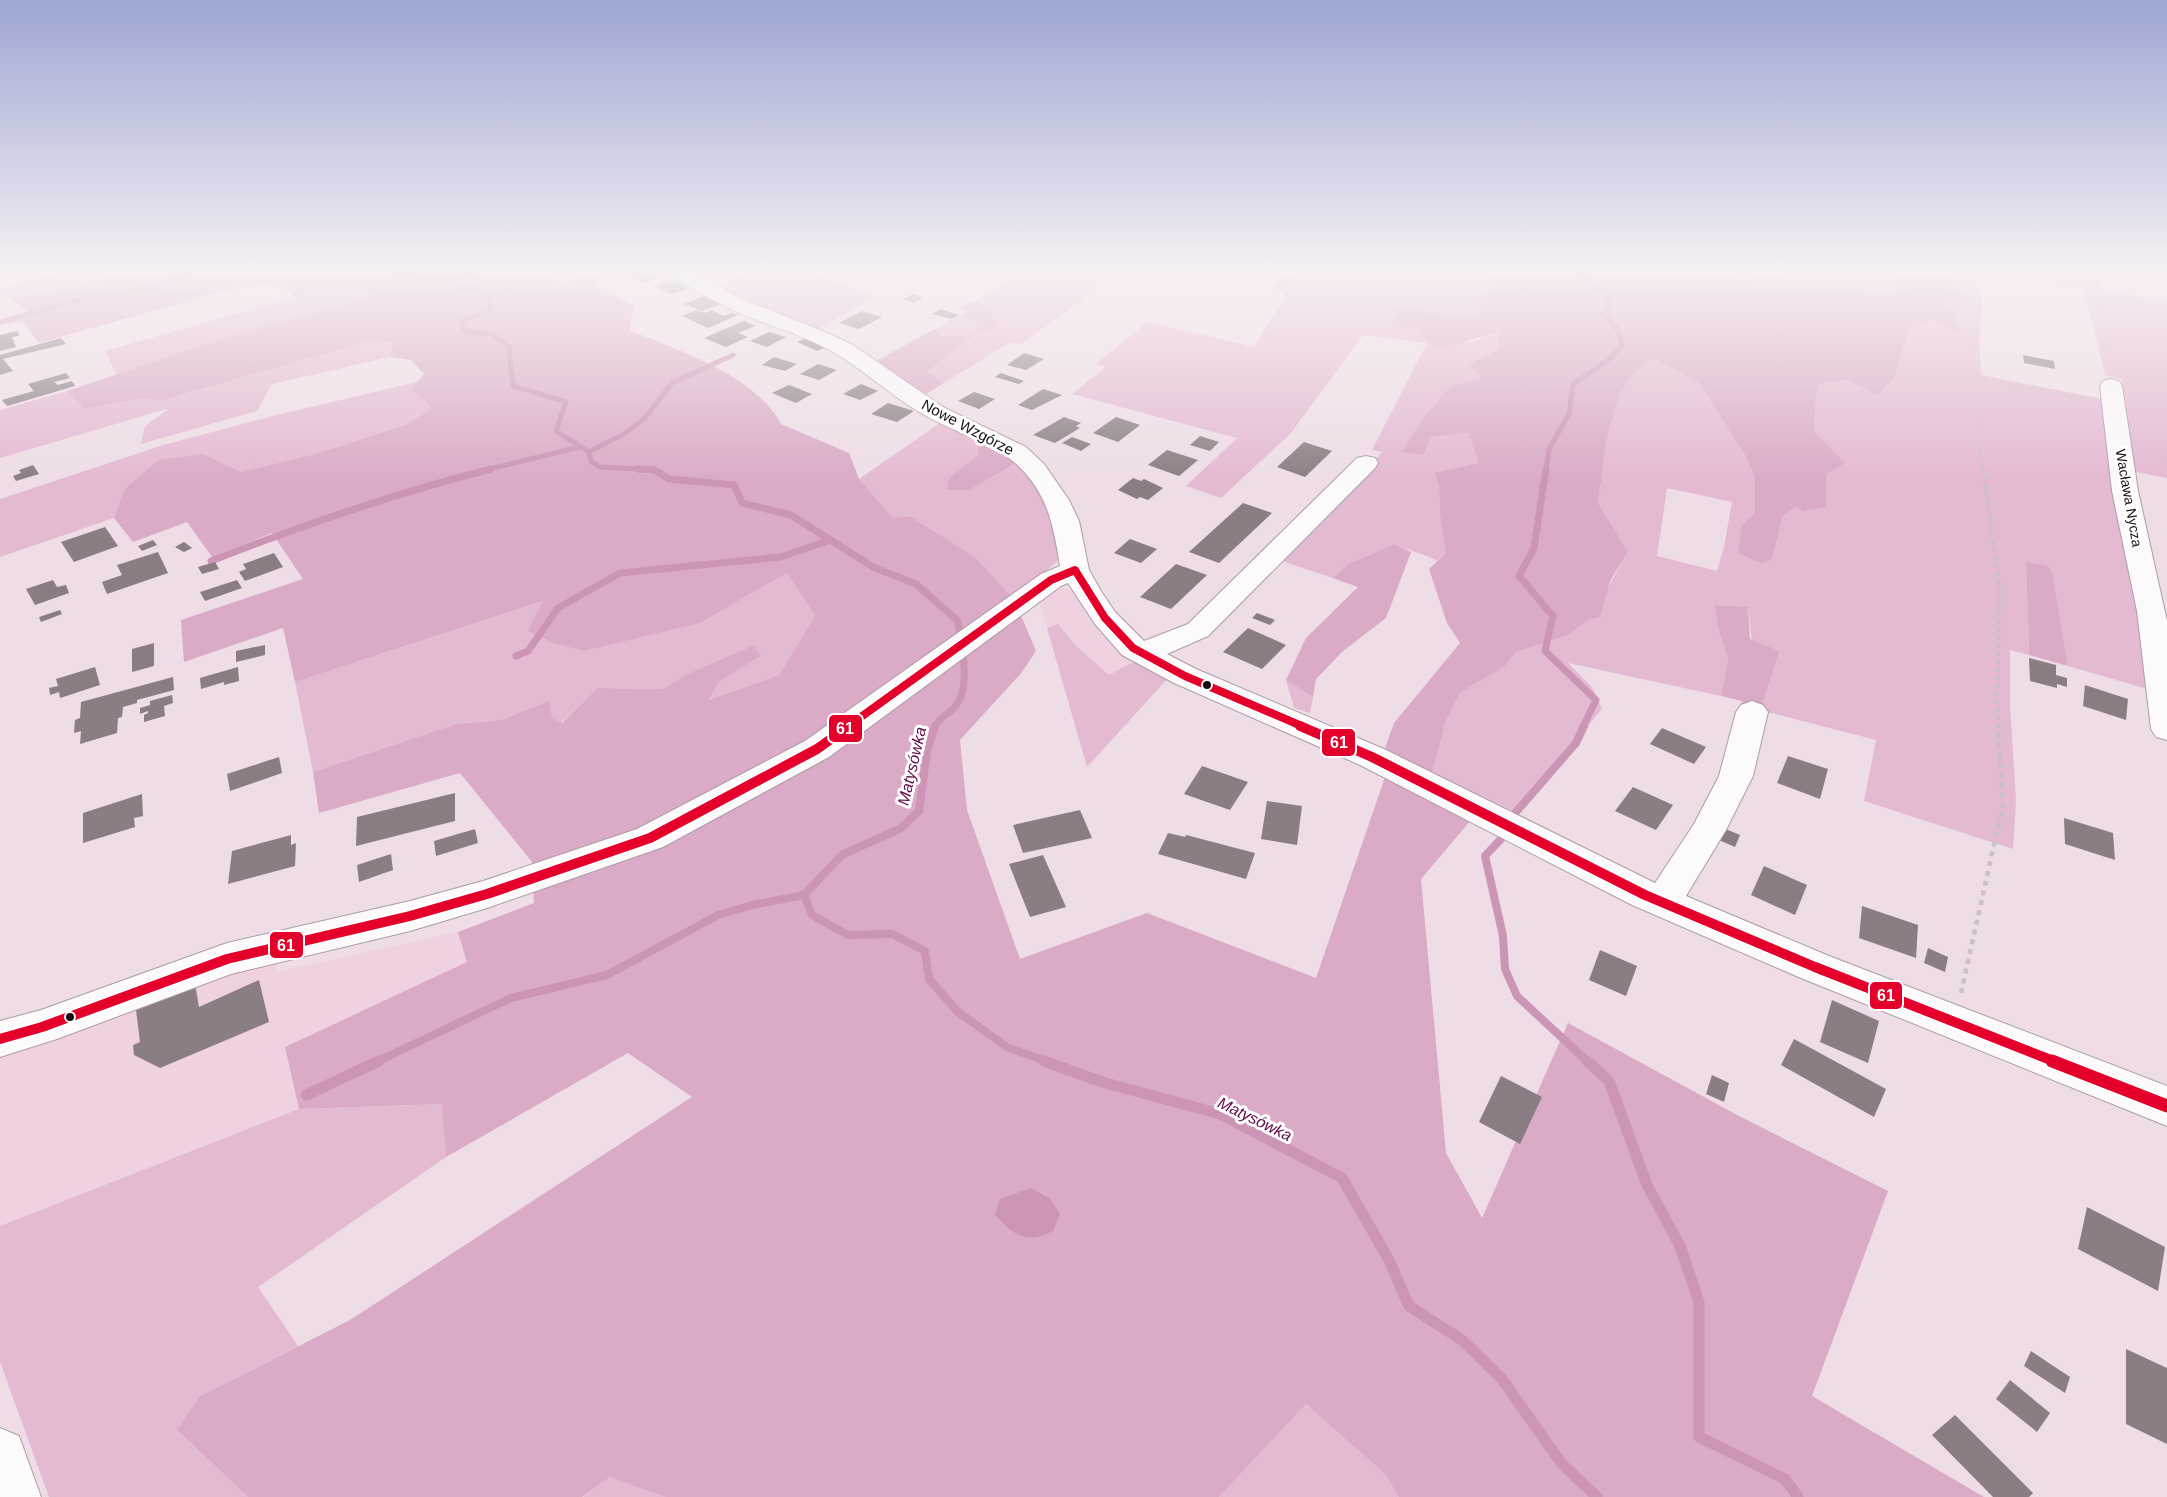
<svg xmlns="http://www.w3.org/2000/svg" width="2167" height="1497" viewBox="0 0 2167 1497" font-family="Arial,sans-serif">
	<rect width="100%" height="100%" fill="#eedde6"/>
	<g fill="#efd1e2">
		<polygon points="1059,588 1074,590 1138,660 1110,676 1076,646 1058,625 1047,628 1038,599"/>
		<polygon points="458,932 468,962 285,1047 299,1109 0,1226 0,1052 274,955 276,972"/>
	</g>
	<g fill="#e4b9d2" fill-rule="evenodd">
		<polygon points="63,272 132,272 12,300 0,292 0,289"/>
		<polygon points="747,272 805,272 821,276 876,297 815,330 721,288"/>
		<polygon points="1015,272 1109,272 1079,302 1021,344 1011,342 944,383 925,372 973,335 943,336 935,329 960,315 978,325 974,334 992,310 975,301 1005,282"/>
		<path d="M1308,272H1488C1490,290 1486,300 1476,314C1448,316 1425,310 1396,311L1394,324L1421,332L1427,343L1475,341L1498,332L1497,351L1483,378L1430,437L1468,433L1480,464L1439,484L1440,516L1446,553L1437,561C1423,553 1409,551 1395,544L1348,564L1333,578L1279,560L1382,452L1372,450L1427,343L1363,335L1291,433L1221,498L1186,486L1237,438L1072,394L1106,367L1096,364L1147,322L1254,347L1289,292Z"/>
		<polygon points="1734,272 1891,272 1895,294"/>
		<path d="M1952,272H1970L1982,300L1979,340L1981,375L2108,400L2125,540L2151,690L2068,666L2053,575L2026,563L2029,655L2010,650V705L2016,800L2013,849L1864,801L1876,740L1760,710L1748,607L1716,605L1718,628L1728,659L1721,696L1568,663L1592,687L1602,709L1516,812L1432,774L1446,721L1460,693L1505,666L1516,652L1568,635L1590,619L1628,552L1598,503L1607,438L1620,394L1632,374L1653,357L1698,382L1745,455L1755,478V513L1742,526L1772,560L1781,517L1797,505L1814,432L1817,385L1845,380L1878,395L1894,379L1909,329L1933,321L1940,303L1965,295ZM1667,488L1732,502L1724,547L1717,571L1657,556Z"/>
		<polygon points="1981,272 2097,272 2104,291 2167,301 2167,478 2131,471 2122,379 2105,375 2092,320 2080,286"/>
		<polygon points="352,288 363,289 372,298 249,330 117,375 105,351 295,297"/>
		<polygon points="373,340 393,343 390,357 272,384 257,411 141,444 145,426 170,408 0,458 0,410 67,391 84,409 145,398 160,401"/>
		<polygon points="417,382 411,389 432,408 407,424 315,454 241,472 204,454 124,490 114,518 0,557 0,499 163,445 277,415"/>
		<polygon points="943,421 978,438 978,455 949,478 1004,468 1017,462 1050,508 1062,557 1014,599 975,557 910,516 893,518 859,479"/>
		<polygon points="787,573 815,616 779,675 707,700 720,681 761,656 754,645 687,674 663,689 597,688 561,723 552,718 548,702 501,720 456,724 313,772 295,682 544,601 702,622"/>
		<polygon points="1058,624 1076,646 1109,675 1138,660 1170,676 1087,767 1047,628"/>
		<polygon points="1286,680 1313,697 1310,713 1294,708"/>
		<polygon points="443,1104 446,1157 258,1287 298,1346 200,1396 178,1431 248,1497 49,1497 0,1362 0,1226 299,1109"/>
		<polygon points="1306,1404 1385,1474 1399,1497 1219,1497"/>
		<polygon points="610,1477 666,1496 666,1497 583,1497"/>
	</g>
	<g fill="#daaac6">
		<path d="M132,272H543L542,274L565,284L587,272H609L601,276L597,288L634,305L629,330C679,351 754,374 781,424L849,453L859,479L893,518L910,516L975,557L1014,599L1036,651L1022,672L960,740L967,810L1020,959L1147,913L1316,978L1385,777L1471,820L1421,879L1446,1153L1482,1218L1568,1023L1739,1116L1888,1191L1812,1396L1984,1497H1399L1385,1474L1306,1404L1219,1497H666L610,1477L582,1497H248L177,1430L200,1396L350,1320L692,1097L628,1053L446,1157L442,1104L299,1109L285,1047L467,962L458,932L534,903L532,862L460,773L319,813L313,772L456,724L501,720L549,701L552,718L562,723L597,688L663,689L687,674L754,645L761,656L720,681L708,700L779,675L815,616L787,573L702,622L584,651L554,643L528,631L543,601L295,682L283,628L184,662L181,620L303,579L272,533L212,557L187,522L133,542L114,518L124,490L158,460L204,454L241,472L315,454L407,424L432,408L411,389L424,374L411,360L390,357L393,343L373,340L160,401L145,398L84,409L67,391L249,330L371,298L363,289L352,288L295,297L278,282L238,287L39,343L23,322L0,325V322L28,313L12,300Z"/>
		<polygon points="1270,272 1308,272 1287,296 1272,286 1277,280"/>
		<path d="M1488,272H1734L1895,294L1891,272H1952L1965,295L1964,302L1941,303L1952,311L1961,334L1933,321L1909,329L1894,379L1878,395L1845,380L1817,385L1814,432L1845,463L1826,474V507L1803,511L1796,506L1782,517L1772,560L1761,563L1738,553L1742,525L1755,513V478L1745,455L1698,382L1653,358L1633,374L1620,394L1607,438L1598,503L1628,552L1610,581L1600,617L1590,619L1568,635L1516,652L1505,666L1460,693L1446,721L1432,774L1385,748L1394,723L1460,643L1447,623L1429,569L1446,553L1440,516L1439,484L1435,473L1479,463L1468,433L1430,437L1424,455L1402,452L1424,417L1449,388L1482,378L1469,365L1497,351L1498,332L1439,349L1427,343L1420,332L1393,324L1396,311C1423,310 1449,315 1476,314C1486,300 1490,290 1488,272Z"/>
		<polygon points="975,301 992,310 996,329 974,335 926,372 944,383 923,396 874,362 935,329 943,336 973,335 978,325 960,315 968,311 958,308"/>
		<polygon points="978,438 1017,462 969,490 947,490 949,478 978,455"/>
		<polygon points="1395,544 1411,552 1386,618 1343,651 1316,679 1313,697 1286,680 1306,638 1358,587 1333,578 1348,564"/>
		<polygon points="2026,562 2048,566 2053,575 2068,666 2029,655"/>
		<polygon points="1715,605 1748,607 1750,639 1779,651 1760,710 1740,707 1742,701 1721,696 1728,659 1718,628"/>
	</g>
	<path fill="#cc94b5" d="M1031,1188L1050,1199L1060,1214L1053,1231C1026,1245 1014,1235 995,1215L1000,1199Z"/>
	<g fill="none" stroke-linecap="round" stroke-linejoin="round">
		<g stroke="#cc94b5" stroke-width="5">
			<polyline points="399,272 474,288 490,295 492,308 461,322 464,331 491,334 509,347 513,386 566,402 556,431 589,452 591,461 600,467 656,470"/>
			<polyline points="446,282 472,272"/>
			<polyline points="0,322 81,299 120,294 173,282 183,274 191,272"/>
			<polyline points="589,452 624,434 645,418 672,383 733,355"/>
			<polyline points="485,470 580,447"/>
			<polyline points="1546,470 1549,449 1569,414 1573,384 1611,358 1622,345 1618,330 1602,314 1610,310 1607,293 1580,275 1580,272"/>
		</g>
		<g stroke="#cc94b5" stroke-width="7">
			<path d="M637,469L655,470L669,479L734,485L742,503L791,515L873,567L916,584L958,621C961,643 971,685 957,704C951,714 939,716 935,727"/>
			<polyline points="1546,469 1534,548 1519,576 1553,616 1545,651 1596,700 1583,727"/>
			<path d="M211,561C303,525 396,493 491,469"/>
			<polyline points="516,656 528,651 558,608 620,573 781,557 830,540"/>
		</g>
		<g stroke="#cc94b5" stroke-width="8">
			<polyline points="935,726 927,751 919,811 901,828 842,855 804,895 812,915 848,935 892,934 925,951 929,979 958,1012 1007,1047 1048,1062"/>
			<polyline points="1516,812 1576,743 1584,726"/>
			<polyline points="1500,840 1485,856 1503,936 1505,969 1517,996 1588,1062"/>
			<polyline points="376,1062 511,998 607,975 718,915 752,905 804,895"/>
		</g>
		<g stroke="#cc94b5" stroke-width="11">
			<polyline points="1044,1061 1102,1082 1220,1114 1342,1178 1389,1260 1409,1306 1462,1340 1502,1379 1562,1464 1597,1497"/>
			<polyline points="1587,1061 1609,1081 1647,1185 1680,1246 1699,1302 1699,1437 1785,1479 1798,1497"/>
			<polyline points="306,1095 379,1061"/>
		</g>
	</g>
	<g fill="#8a7d84">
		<polygon points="634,272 662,272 667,274 645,283 627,275"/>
		<polygon points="672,280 690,288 671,294 654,287"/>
		<polygon points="913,294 923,298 914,303 903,299"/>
		<polygon points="706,295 725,302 703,311 684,304"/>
		<polygon points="940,309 959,315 951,319 932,314"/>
		<polygon points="697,310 705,313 712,310 724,316 731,313 738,315 708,328 682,316"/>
		<polygon points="862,311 882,317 859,329 839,323"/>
		<polygon points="744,321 755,326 738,333 748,337 726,347 704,338"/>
		<polygon points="18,331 19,336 12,337 16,347 0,351 0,335"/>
		<polygon points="769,332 786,337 767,347 750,341"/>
		<polygon points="810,336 830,346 817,351 797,342"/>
		<polygon points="61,338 66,344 3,359 13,371 0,375 0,355"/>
		<polygon points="1024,353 1044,359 1026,370 1007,365"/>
		<polygon points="2023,355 2054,361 2055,369 2024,363"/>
		<polygon points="774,357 797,364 785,371 762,365"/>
		<polygon points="818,364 837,370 819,380 800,374"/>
		<polygon points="66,373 70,378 54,382 58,385 72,381 75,386 7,406 2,400 34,391 28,384"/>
		<polygon points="1001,373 1024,381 1019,384 995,377"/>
		<polygon points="861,384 878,391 860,400 843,394"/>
		<polygon points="789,385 812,394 796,403 772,393"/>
		<polygon points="1043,389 1062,395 1032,410 1018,405"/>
		<polygon points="974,392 995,399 979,409 958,401"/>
		<polygon points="888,403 914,411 897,422 871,414"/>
		<polygon points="1064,417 1081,423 1076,426 1080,428 1055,443 1033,435"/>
		<polygon points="1116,417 1140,425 1118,442 1093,433"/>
		<polygon points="1200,436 1219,442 1210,451 1190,445"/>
		<polygon points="1072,437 1091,444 1081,451 1062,443"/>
		<polygon points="1304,442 1332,451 1305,477 1277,467"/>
		<polygon points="1167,450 1198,460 1179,476 1148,465"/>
		<polygon points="33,465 39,474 16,481 13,476 21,473 19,470"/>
		<polygon points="1133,478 1141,481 1144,479 1163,488 1148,500 1140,497 1137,499 1118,490"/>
		<polygon points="1243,503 1272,513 1219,563 1189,552"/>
		<polygon points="105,527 118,546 74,562 61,542"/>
		<polygon points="1130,539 1157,549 1141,563 1114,553"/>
		<polygon points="153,540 157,545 142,551 138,546"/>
		<polygon points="184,542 192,548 184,552 175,547"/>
		<polygon points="158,552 168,573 107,594 102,582 122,575 117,565"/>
		<polygon points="274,553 283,567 245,581 239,572 246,569 243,564"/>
		<polygon points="215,562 219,569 202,574 198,567"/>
		<polygon points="1176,564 1207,575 1171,609 1140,597"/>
		<polygon points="53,580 57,587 66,585 69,593 35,605 26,589"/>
		<polygon points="237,580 242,588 205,601 200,592"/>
		<polygon points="60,610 62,614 41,622 39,617"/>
		<polygon points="1257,613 1275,620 1270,625 1252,618"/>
		<polygon points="1248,628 1286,645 1262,669 1223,652"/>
		<polygon points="154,643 154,666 132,672 132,649"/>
		<polygon points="265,645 265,655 236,662 236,651"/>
		<polygon points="2029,658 2056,665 2056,675 2067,678 2067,687 2057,684 2057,688 2030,681"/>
		<polygon points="95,667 100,685 60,698 59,692 50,695 49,688 58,686 56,679"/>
		<polygon points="238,667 239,681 224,685 224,682 201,689 200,678"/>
		<polygon points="173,677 174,690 137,700 137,703 123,707 122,717 118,718 117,733 80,744 81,731 74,733 75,720 80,718 81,702"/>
		<polygon points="2085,685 2128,699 2126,720 2083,706"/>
		<polygon points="172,695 173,703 164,706 165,716 144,722 144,715 148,713 148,711 140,714 140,708 150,705 150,701"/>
		<polygon points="1662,728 1706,747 1694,764 1650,744"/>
		<polygon points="1788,756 1828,769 1820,799 1777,783"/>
		<polygon points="279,757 282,773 230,791 227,774"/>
		<polygon points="1202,766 1248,782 1230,810 1184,794"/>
		<polygon points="1633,787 1673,805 1656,830 1615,811"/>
		<polygon points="455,793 455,821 356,846 357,817"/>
		<polygon points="142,794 143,816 134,818 135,827 83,843 83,813"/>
		<polygon points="1267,801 1302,806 1297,845 1261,839"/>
		<polygon points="1080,810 1092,838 1023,853 1013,825"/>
		<polygon points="2064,818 2113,833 2115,860 2065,844"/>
		<polygon points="1718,826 1740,835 1735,847 1712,837"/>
		<polygon points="475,829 478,843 436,856 434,841"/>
		<polygon points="1168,833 1185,837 1186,835 1255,853 1246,879 1158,854"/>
		<polygon points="291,835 291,845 296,843 295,866 228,884 232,851"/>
		<polygon points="391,854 393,870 359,882 357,865"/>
		<polygon points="1043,855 1066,907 1030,917 1009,864"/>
		<polygon points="1764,866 1807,885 1795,915 1751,895"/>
		<polygon points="1862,906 1918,925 1916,958 1859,938"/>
		<polygon points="1928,948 1948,957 1945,972 1924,963"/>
		<polygon points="1600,950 1637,966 1626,996 1589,980"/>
		<polygon points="194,978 199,1007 259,980 269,1022 160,1068 134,1055 133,1045 140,1042 135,1002"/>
		<polygon points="1832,1000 1879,1021 1868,1063 1820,1042"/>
		<polygon points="1794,1039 1886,1089 1874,1117 1781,1065"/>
		<polygon points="1712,1075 1729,1083 1724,1102 1706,1094"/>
		<polygon points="1501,1076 1542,1097 1520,1144 1479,1122"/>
		<polygon points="2087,1207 2165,1247 2158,1291 2078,1249"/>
		<polygon points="2126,1349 2167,1368 2167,1444 2126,1424"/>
		<polygon points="2031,1351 2070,1377 2065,1393 2024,1366"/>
		<polygon points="2010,1380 2050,1413 2037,1432 1996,1399"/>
		<polygon points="1955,1415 2033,1493 2029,1497 1993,1497 1932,1435"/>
	</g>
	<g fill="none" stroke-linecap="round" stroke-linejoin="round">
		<defs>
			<g id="minor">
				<path d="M667,272H693L739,298L825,332L853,345L943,407L1026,447L1044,464L1069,500L1079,521L1089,570L1101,591L1115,612L1144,641L1188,624L1357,458L1366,456L1375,458L1378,463L1375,468L1208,636L1167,654L1196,669L1384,749L1655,883L1694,824L1719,776L1736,712L1741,705L1752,701L1763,705L1768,712L1753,776L1726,830L1686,896L1829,956L2167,1086V1126L1801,978L1632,905L1360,765L1174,683L1122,655L1095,624L1068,583L1061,586L829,757L663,847L487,908L410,931L231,974L57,1039L0,1057V1021L41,1010L227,943L410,901L483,881L637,829L805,741L1041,574L1060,566C1054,531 1050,502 1026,474C1002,445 960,435 928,417C896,400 869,374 838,355C803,333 762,325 725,306C706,297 689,285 669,276Z"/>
				<polygon points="2111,379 2119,381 2122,386 2138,491 2167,621 2167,740 2156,737 2151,729 2137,611 2112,491 2100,386 2103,381"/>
				<polygon points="0,1428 19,1436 41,1497 0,1497"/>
			</g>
		</defs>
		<use href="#minor" stroke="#ab9da5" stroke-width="2"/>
		<g stroke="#c8c1c5" stroke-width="2" stroke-dasharray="3 3" stroke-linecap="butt">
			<polyline points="1715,272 1714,274 1778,283 1931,293 1949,298 1956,305 1961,321 1973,335 1978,432 1983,470"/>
			<polyline points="2081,272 2099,306 2110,367"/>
			<polyline points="1974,378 2089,400"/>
		</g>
		<polyline stroke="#c8c1c5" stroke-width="3" stroke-dasharray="4 4" stroke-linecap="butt" points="1983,469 2000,592 1997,701 1999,727"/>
		<polyline stroke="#c8c1c5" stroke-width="4.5" stroke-dasharray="5 5" stroke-linecap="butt" points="1961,993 2003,804 1998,726"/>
		<use href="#minor" fill="#fcfafb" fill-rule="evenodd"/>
		<defs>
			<polyline id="bus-1-far2" points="847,727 1051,580 1075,570 1105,618 1133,648 1185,676 1304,727"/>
			<g id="bus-1-far1">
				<polyline points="1300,726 1372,757 1645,895 1815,967 2056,1062"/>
				<polyline points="0,1039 42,1027 227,959 410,916 487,894 650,838 817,749 849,726"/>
			</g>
			<polyline id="bus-1" points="2052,1061 2167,1106"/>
		</defs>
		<use href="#bus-1-far2" stroke="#fff" stroke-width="11"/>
		<use href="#bus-1-far1" stroke="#fff" stroke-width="14"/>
		<use href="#bus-1" stroke="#fff" stroke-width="17"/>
		<use href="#bus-1-far2" stroke="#e4002b" stroke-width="8"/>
		<use href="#bus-1-far1" stroke="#e4002b" stroke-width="10"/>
		<use href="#bus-1" stroke="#e4002b" stroke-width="13"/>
	</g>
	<linearGradient id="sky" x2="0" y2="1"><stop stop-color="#9da7d4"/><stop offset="0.56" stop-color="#f7f0f4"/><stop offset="1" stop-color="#f7f0f4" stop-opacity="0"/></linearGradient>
	<rect width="2167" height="482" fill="url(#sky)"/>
	<g fill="#180d13" stroke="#fff" stroke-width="2">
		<circle cx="1207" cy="685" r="5"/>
		<circle cx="70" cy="1017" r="5"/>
	</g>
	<g text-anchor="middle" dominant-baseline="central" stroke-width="6" stroke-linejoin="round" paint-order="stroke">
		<g font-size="14" fill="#180d13" stroke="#fff">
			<text transform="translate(2129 498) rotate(80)">Wacława Nycza</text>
		</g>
		<g font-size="15" fill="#180d13" stroke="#fff">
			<text transform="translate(968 427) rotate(28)">Nowe Wzgórze</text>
		</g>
		<g font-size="16" font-style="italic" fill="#620748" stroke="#fff">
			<text transform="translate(912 766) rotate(-77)">Matysówka</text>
			<text transform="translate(1255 1119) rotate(26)">Matysówka</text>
		</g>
	</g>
	<g stroke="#fff" stroke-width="2">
		<rect x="828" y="714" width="35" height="29" rx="6" fill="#e4002b"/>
		<rect x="1321" y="728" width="35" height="29" rx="6" fill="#e4002b"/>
		<rect x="269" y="931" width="35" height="28" rx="6" fill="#e4002b"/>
		<rect x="1869" y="981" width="34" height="29" rx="6" fill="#e4002b"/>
	</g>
	<g font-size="16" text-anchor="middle" font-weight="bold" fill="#fff">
		<text x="845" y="734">61</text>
		<text x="1339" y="748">61</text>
		<text x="286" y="951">61</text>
		<text x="1886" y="1001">61</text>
	</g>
</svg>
